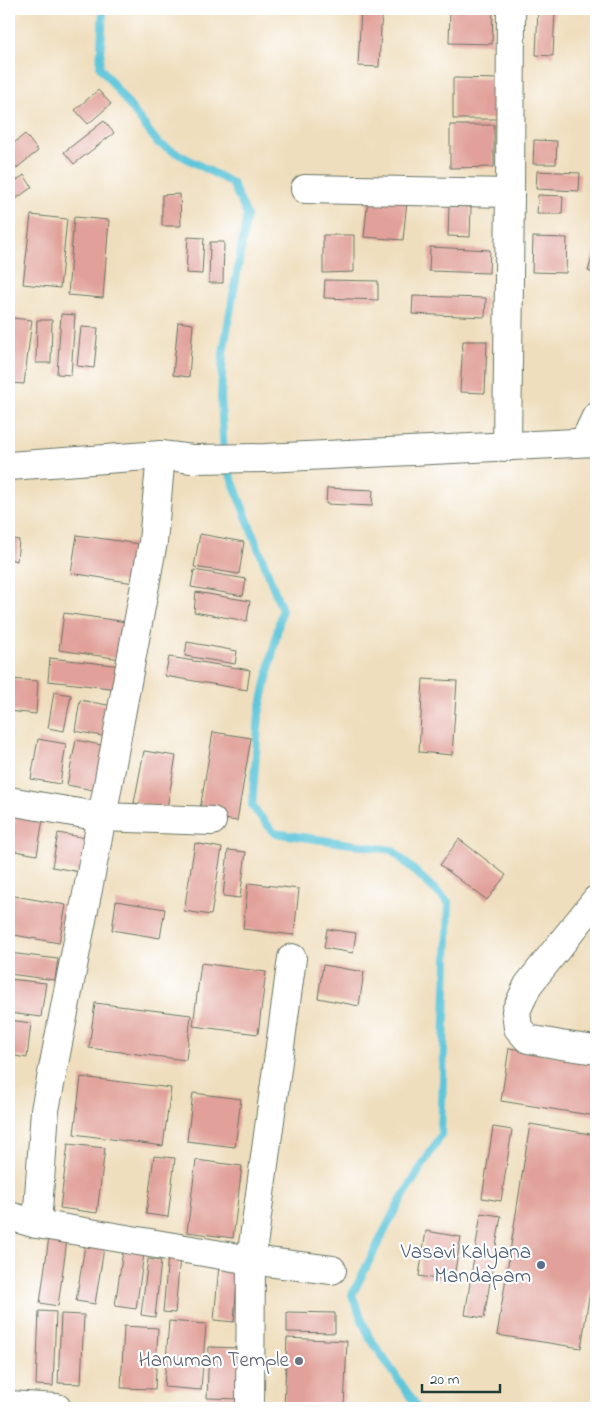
<svg xmlns="http://www.w3.org/2000/svg" width="605" height="1417" viewBox="0 0 605 1417" font-family="'Indie Flower',sans-serif">
	<rect width="100%" height="100%" fill="#fff"/>
	<filter id="ink" filterUnits="userSpaceOnUse"><feTurbulence type="fractalNoise" baseFrequency=".02" numOctaves="2"/><feDisplacementMap in="SourceGraphic" scale="10" xChannelSelector="R" yChannelSelector="G"/><feConvolveMatrix kernelMatrix="1 2 1 2 8 2 1 2 1" color-interpolation-filters="sRGB"/></filter>
	<filter id="wash" filterUnits="userSpaceOnUse"><feTurbulence type="fractalNoise" baseFrequency=".0096" numOctaves="4" result="noise"/><feDisplacementMap in="SourceGraphic" scale="20" xChannelSelector="R" yChannelSelector="G"/><feGaussianBlur stdDeviation="1.12" result="paint"/><feColorMatrix in="noise" values="0 0 0 0 0 0 0 0 0 0 0 0 0 0 0 0 0 1.4 0 .05"/><feComposite in="paint" operator="in"/></filter>
	<g filter="url(#wash)">
		<rect width="100%" height="100%" fill="#efdebd"/>
		<g fill="none" stroke-linecap="round" stroke-linejoin="round">
			<polyline stroke="#5ec6da" stroke-width="8" points="103,9 100,67 158,143 232,183 247,215 223,353 221,397 224,459 282,610 259,714 252,806 274,833 392,850 449,903 441,1135 395,1210 352,1295 369,1337 418,1408"/>
		</g>
		<g id="blocks">
			<g fill="#e1a099">
				<polygon points="361,9 382,9 379,67 358,66"/>
				<polygon points="450,9 493,9 492,44 449,43"/>
				<polygon points="538,9 555,9 553,56 536,55"/>
				<polygon points="453,78 501,79 501,119 453,119"/>
				<polygon points="98,90 111,104 88,124 75,110"/>
				<polygon points="104,121 114,133 74,164 64,152"/>
				<polygon points="450,125 494,125 494,167 450,168"/>
				<polygon points="25,134 38,151 9,174 9,147"/>
				<polygon points="534,140 557,141 556,164 533,164"/>
				<polygon points="537,171 580,173 579,191 536,189"/>
				<polygon points="24,175 32,187 9,204 9,186"/>
				<polygon points="180,194 181,226 162,226 162,195"/>
				<polygon points="538,195 563,196 562,214 537,214"/>
				<polygon points="368,197 407,201 403,240 364,237"/>
				<polygon points="449,206 471,207 470,237 448,236"/>
				<polygon points="31,215 67,219 60,288 23,284"/>
				<polygon points="74,217 109,220 103,298 68,295"/>
				<polygon points="323,235 354,235 354,272 323,273"/>
				<polygon points="188,237 204,238 202,274 186,273"/>
				<polygon points="533,237 567,238 566,273 532,272"/>
				<polygon points="210,242 224,242 223,283 209,283"/>
				<polygon points="596,245 596,274 588,271"/>
				<polygon points="430,247 490,250 489,273 429,271"/>
				<polygon points="325,280 378,281 378,300 324,298"/>
				<polygon points="413,296 486,298 485,317 412,314"/>
				<polygon points="61,314 75,315 71,375 57,374"/>
				<polygon points="13,318 32,320 24,384 9,383 9,356"/>
				<polygon points="37,320 52,320 51,363 36,363"/>
				<polygon points="178,322 193,324 189,377 173,375"/>
				<polygon points="81,327 98,328 94,368 77,366"/>
				<polygon points="463,341 487,341 485,393 460,392"/>
				<polygon points="327,488 373,490 372,506 326,504"/>
				<polygon points="200,534 244,542 239,574 194,567"/>
				<polygon points="77,535 139,544 134,583 71,573"/>
				<polygon points="9,538 19,540 17,561 9,559"/>
				<polygon points="194,570 246,579 243,596 191,587"/>
				<polygon points="196,592 250,601 247,621 194,612"/>
				<polygon points="64,613 127,622 121,659 59,650"/>
				<polygon points="187,642 237,651 235,664 185,656"/>
				<polygon points="169,657 250,670 247,690 165,676"/>
				<polygon points="50,658 122,666 119,689 48,681"/>
				<polygon points="9,679 38,681 36,714 9,711"/>
				<polygon points="423,679 457,681 452,755 419,752"/>
				<polygon points="54,692 71,695 64,731 48,728"/>
				<polygon points="80,700 113,706 107,737 75,731"/>
				<polygon points="213,732 251,738 237,821 199,815"/>
				<polygon points="38,739 66,744 60,784 31,779"/>
				<polygon points="76,740 111,747 103,792 67,785"/>
				<polygon points="144,751 176,756 167,808 134,803"/>
				<polygon points="16,814 43,819 37,855 10,850"/>
				<polygon points="58,833 86,838 80,872 52,867"/>
				<polygon points="459,839 506,875 487,900 440,865"/>
				<polygon points="195,843 222,848 211,915 184,911"/>
				<polygon points="228,850 246,852 240,898 223,896"/>
				<polygon points="248,883 299,889 294,935 243,929"/>
				<polygon points="9,895 66,905 59,943 9,934"/>
				<polygon points="116,901 165,909 160,938 112,930"/>
				<polygon points="327,929 356,933 353,953 324,948"/>
				<polygon points="9,953 58,959 55,980 9,974"/>
				<polygon points="201,963 266,972 258,1034 193,1026"/>
				<polygon points="323,965 364,972 359,1006 318,998"/>
				<polygon points="9,979 46,983 41,1017 9,1013"/>
				<polygon points="95,1003 191,1015 186,1060 89,1048"/>
				<polygon points="9,1020 31,1023 27,1058 9,1055"/>
				<polygon points="509,1048 596,1062 596,1116 501,1101"/>
				<polygon points="81,1077 171,1088 163,1146 74,1134"/>
				<polygon points="193,1093 241,1099 235,1147 187,1141"/>
				<polygon points="530,1124 596,1135 596,1253 581,1348 497,1335"/>
				<polygon points="493,1127 512,1130 501,1201 482,1198"/>
				<polygon points="68,1144 105,1148 97,1213 60,1208"/>
				<polygon points="154,1156 175,1158 168,1217 146,1214"/>
				<polygon points="196,1160 242,1166 233,1238 187,1232"/>
				<polygon points="481,1213 501,1216 484,1318 465,1315"/>
				<polygon points="426,1231 461,1237 453,1282 419,1276"/>
				<polygon points="49,1237 67,1240 58,1306 40,1303"/>
				<polygon points="124,1244 145,1247 136,1309 115,1306"/>
				<polygon points="85,1245 104,1248 95,1304 76,1301"/>
				<polygon points="168,1255 180,1256 175,1313 163,1312"/>
				<polygon points="148,1259 161,1261 155,1317 141,1315"/>
				<polygon points="219,1265 238,1267 234,1322 214,1320"/>
				<polygon points="39,1311 56,1312 53,1386 36,1385"/>
				<polygon points="287,1312 335,1313 335,1333 287,1332"/>
				<polygon points="61,1314 84,1315 81,1384 58,1383"/>
				<polygon points="169,1321 206,1324 201,1390 164,1387"/>
				<polygon points="124,1326 158,1328 155,1389 121,1388"/>
				<polygon points="287,1338 347,1341 344,1408 284,1408"/>
				<polygon points="209,1347 242,1348 240,1399 207,1398"/>
			</g>
		</g>
	</g>
	<g filter="url(#ink)">
		<use href="#blocks" fill-opacity="0" stroke="#687564" stroke-width="1"/>
		<g fill="none" stroke-linecap="round" stroke-linejoin="round">
			<defs>
				<g id="minor">
					<polyline points="305,189 510,193"/>
					<polyline points="584,442 596,417"/>
					<polyline points="507,447 510,193 511,9"/>
					<polyline points="9,466 161,455 192,459 265,458 596,442"/>
					<polyline points="9,801 102,817 212,821"/>
					<polyline points="596,900 528,985 516,1011 518,1028 528,1039 561,1045 596,1050"/>
					<polyline points="9,1216 37,1224 251,1260 332,1270"/>
					<polyline points="37,1224 45,1110 102,817 153,542 161,455"/>
					<polyline points="9,1405 57,1408"/>
					<polyline points="250,1408 251,1260 292,958"/>
				</g>
			</defs>
			<use href="#minor" stroke="#687564" stroke-width="30"/>
			<use href="#minor" stroke="#fff" stroke-width="28"/>
		</g>
	</g>
	<circle fill="#5c6f8a" stroke="#fff" stroke-width="2" cx="541" cy="1265" r="5"/>
	<circle fill="#6b7280" stroke="#fff" stroke-width="2" cx="299" cy="1361" r="5"/>
	<g text-anchor="middle" dominant-baseline="central" stroke-width="4.5" stroke-linejoin="round" paint-order="stroke">
		<g font-size="21" fill="#4e5e75" stroke="#fff" text-anchor="end">
			<text x="531" y="1253">Vasavi Kalyana<tspan x="531" dy="24">Mandapam</tspan></text>
		</g>
		<g font-size="21" fill="#5b616d" stroke="#fff" text-anchor="end">
			<text x="289" y="1361">Hanuman Temple</text>
		</g>
	</g>
	<rect width="605" height="1417" fill="none" stroke="#fff" stroke-width="30"/>
	<path d="M422 1384v8h78v-8" fill="none" stroke="#1f3d34" stroke-width="2.5"/>
	<text x="430" y="1384" font-size="15" fill="#1f3d34" stroke="#ffffff" stroke-width="4" paint-order="stroke">20 m</text>
</svg>
